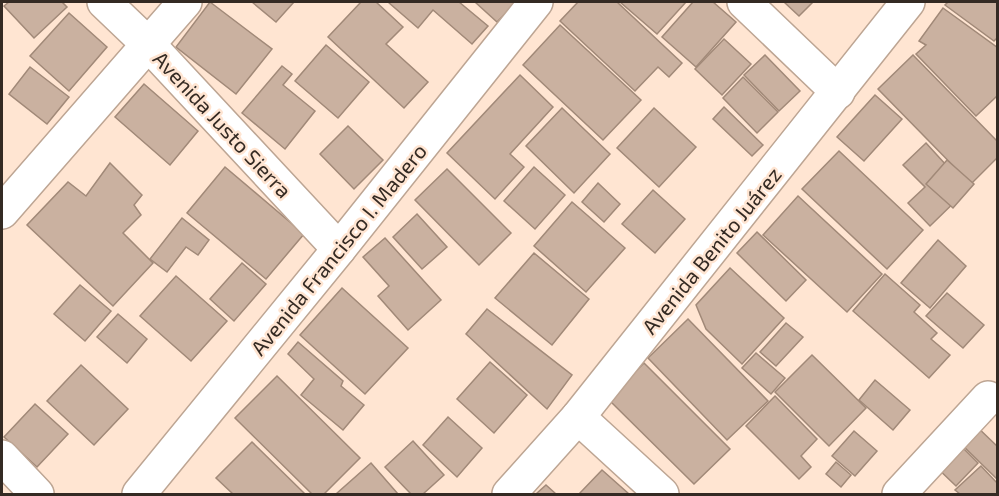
<svg xmlns="http://www.w3.org/2000/svg" width="999" height="496" viewBox="0 0 999 496" font-family="'Exo 2',sans-serif">
	<rect width="100%" height="100%" fill="#ffe5d2"/>
	<g fill="#cab1a0" stroke="#a18978" stroke-width="1.5">
		<polygon points="9,2 62,2 67,7 34,38 4,6"/>
		<polygon points="210,2 272,49 236,94 176,47"/>
		<polygon points="252,2 294,2 276,22"/>
		<polygon points="361,2 376,2 403,27 386,44 428,82 404,108 328,37"/>
		<polygon points="388,2 459,2 488,26 472,44 433,10 418,28"/>
		<polygon points="475,2 517,2 497,22"/>
		<polygon points="578,2 617,2 682,63 669,77 658,67 635,91 560,21"/>
		<polygon points="620,2 686,2 657,34"/>
		<polygon points="693,2 713,2 736,22 696,67 662,37"/>
		<polygon points="784,2 813,2 799,16"/>
		<polygon points="948,2 998,2 998,37 994,41 945,5"/>
		<polygon points="943,8 998,48 998,98 996,97 976,116 916,54 926,45 919,41"/>
		<polygon points="69,13 107,47 69,91 30,56"/>
		<polygon points="560,25 641,100 603,140 523,65"/>
		<polygon points="724,39 751,64 722,95 695,69"/>
		<polygon points="326,45 369,82 338,118 295,81"/>
		<polygon points="765,55 800,91 779,111 744,75"/>
		<polygon points="913,55 998,142 998,157 971,184 878,89"/>
		<polygon points="282,66 292,74 283,85 315,111 285,149 242,113"/>
		<polygon points="30,67 69,97 47,124 9,94"/>
		<polygon points="520,75 553,107 510,154 524,167 495,199 447,153"/>
		<polygon points="743,77 778,112 757,133 723,98"/>
		<polygon points="144,84 198,131 170,165 115,117"/>
		<polygon points="875,95 902,119 864,161 837,137"/>
		<polygon points="724,107 763,145 752,156 713,119"/>
		<polygon points="562,108 610,154 574,193 526,146"/>
		<polygon points="654,108 696,147 659,187 617,148"/>
		<polygon points="348,126 383,160 354,189 320,154"/>
		<polygon points="926,143 968,189 930,226 908,203 925,187 903,165"/>
		<polygon points="839,151 923,230 887,269 802,189"/>
		<polygon points="947,160 974,184 953,208 926,184"/>
		<polygon points="110,163 142,195 134,205 141,215 123,233 153,263 113,306 27,225 68,182 86,196"/>
		<polygon points="225,167 304,234 266,279 187,213"/>
		<polygon points="534,167 565,195 535,229 504,201"/>
		<polygon points="447,169 511,233 479,265 415,200"/>
		<polygon points="598,183 620,204 604,222 582,202"/>
		<polygon points="653,190 685,219 655,253 622,224"/>
		<polygon points="798,196 882,274 847,312 763,235"/>
		<polygon points="572,202 625,248 586,292 534,246"/>
		<polygon points="417,214 447,247 422,269 393,237"/>
		<polygon points="182,218 209,240 198,255 186,247 167,272 150,259"/>
		<polygon points="757,232 806,280 786,301 737,253"/>
		<polygon points="385,238 441,300 408,330 378,296 389,286 363,257"/>
		<polygon points="938,240 966,266 930,308 901,283"/>
		<polygon points="534,253 589,299 552,345 495,298"/>
		<polygon points="242,263 266,284 234,321 210,299"/>
		<polygon points="730,268 784,318 742,364 706,329 696,305"/>
		<polygon points="885,274 920,305 914,312 937,333 931,339 950,355 929,378 853,311"/>
		<polygon points="176,276 227,321 191,361 140,316"/>
		<polygon points="80,285 111,311 85,341 54,314"/>
		<polygon points="342,288 408,348 365,394 300,335"/>
		<polygon points="947,293 984,325 963,348 926,316"/>
		<polygon points="487,309 572,375 547,409 466,334"/>
		<polygon points="118,314 147,339 127,363 97,337"/>
		<polygon points="688,319 768,401 727,440 648,358"/>
		<polygon points="786,323 803,337 776,366 760,352"/>
		<polygon points="298,342 343,381 341,386 364,405 343,430 301,395 314,379 288,354"/>
		<polygon points="756,353 785,378 771,394 742,368"/>
		<polygon points="812,355 866,408 829,446 775,392"/>
		<polygon points="490,362 527,395 494,433 457,399"/>
		<polygon points="644,363 730,449 694,484 608,399"/>
		<polygon points="81,365 128,409 94,445 47,401"/>
		<polygon points="277,376 360,458 324,494 312,494 235,418"/>
		<polygon points="875,380 910,410 893,430 859,400"/>
		<polygon points="775,396 817,439 801,456 811,467 799,479 746,426"/>
		<polygon points="35,404 68,434 37,467 4,437"/>
		<polygon points="448,417 482,448 457,477 423,445"/>
		<polygon points="973,423 998,447 998,480 957,440"/>
		<polygon points="854,431 877,451 855,476 832,456"/>
		<polygon points="955,440 978,463 956,486 932,463"/>
		<polygon points="413,441 444,475 423,494 411,494 385,467"/>
		<polygon points="252,442 305,494 233,494 216,478"/>
		<polygon points="836,462 851,475 841,487 826,474"/>
		<polygon points="371,463 398,494 336,494"/>
		<polygon points="981,466 998,484 998,494 960,494 955,490"/>
		<polygon points="602,470 629,494 579,494"/>
		<polygon points="546,485 556,494 536,494"/>
	</g>
	<g fill="none" stroke-linecap="round" stroke-linejoin="round">
		<defs>
			<g id="minor">
				<polyline points="104,2 149,45 339,249"/>
				<polyline points="744,2 838,92"/>
				<polyline points="2,212 185,2"/>
				<polyline points="578,417 662,494"/>
				<polyline points="2,457 37,494"/>
				<polyline points="139,494 339,249 536,2"/>
				<polyline points="509,494 578,417 908,2"/>
				<polyline points="899,494 988,398"/>
			</g>
		</defs>
		<use href="#minor" stroke="#bda593" stroke-width="36"/>
		<use href="#minor" stroke="#fff" stroke-width="33"/>
	</g>
	<g text-anchor="middle" dominant-baseline="central" stroke-width="5" stroke-linejoin="round" paint-order="stroke">
		<g font-size="21" fill="#342a23" stroke="#ffe5d2">
			<text transform="translate(223 124) rotate(47)">Avenida Justo Sierra</text>
			<text transform="translate(338 249) rotate(-51)">Avenida Francisco I. Madero</text>
			<text transform="translate(711 250) rotate(-51)">Avenida Benito Juárez</text>
		</g>
	</g>
	<rect width="999" height="496" fill="none" stroke="#342a23" stroke-width="6"/>
</svg>
